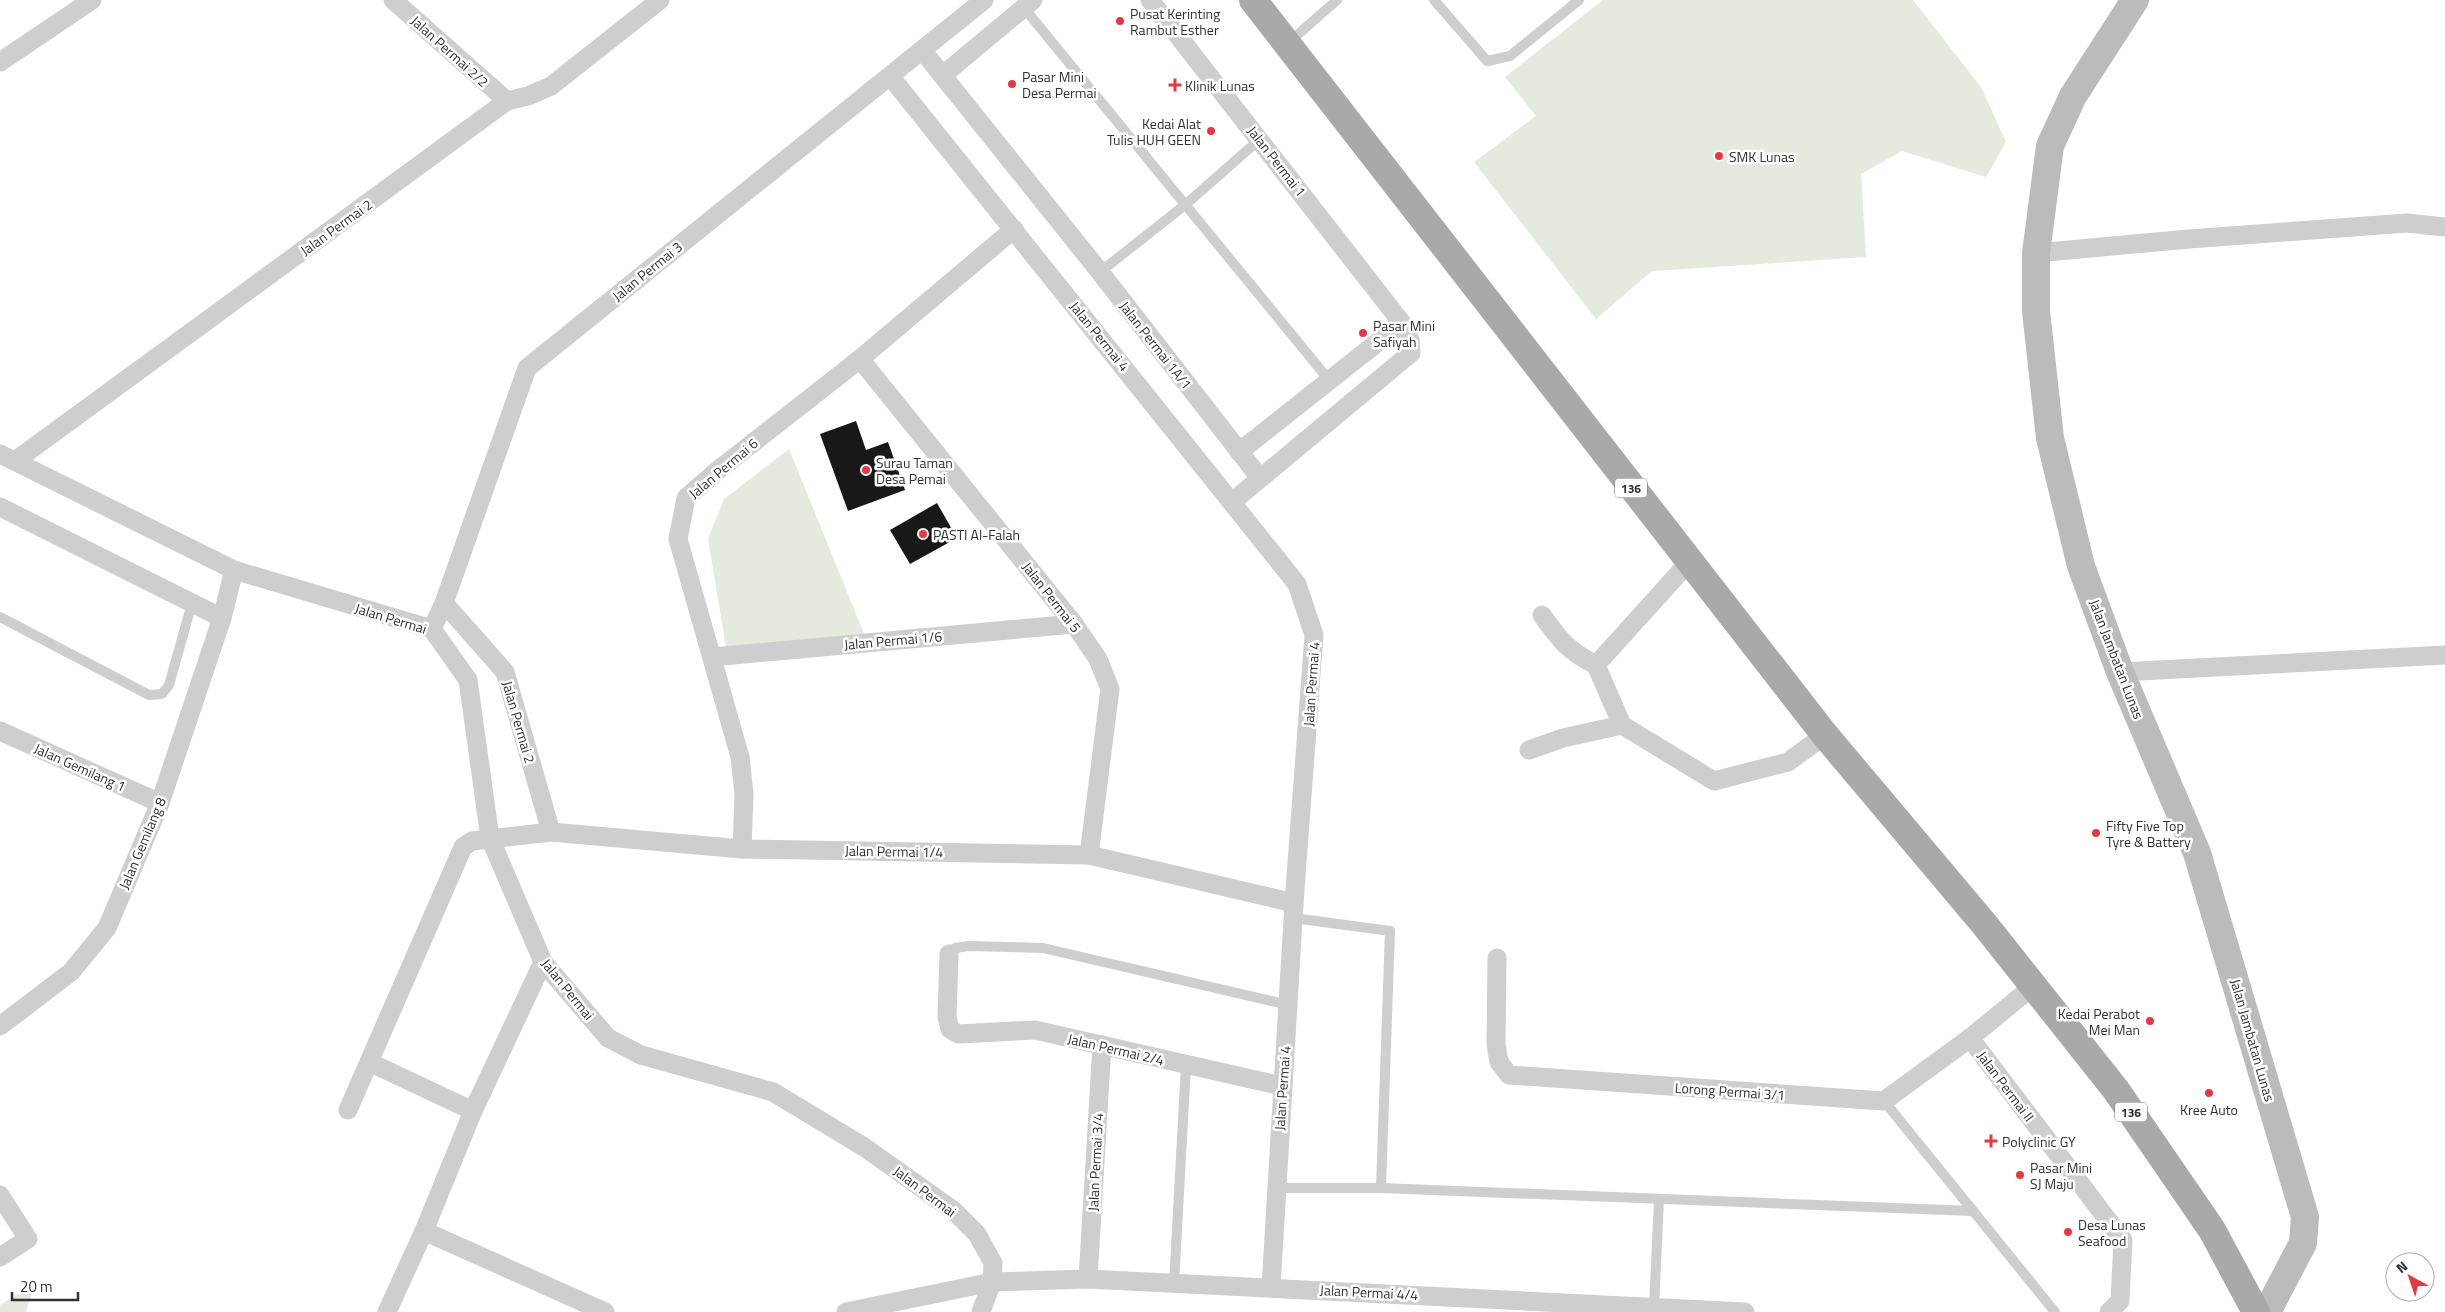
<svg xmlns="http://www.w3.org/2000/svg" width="2445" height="1312" viewBox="0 0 2445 1312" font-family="'Titillium Web',sans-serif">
	<rect width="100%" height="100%" fill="#fff"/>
	<g fill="#e4eadd">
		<polygon points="1603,0 1913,0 1981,87 2006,142 1986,177 1902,151 1861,174 1866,257 1652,271 1596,319 1474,162 1536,116 1505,77"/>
		<polygon points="789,449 865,636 726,647 708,539 724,499"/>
		<polygon points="35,1283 26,1312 0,1312 0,1305"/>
	</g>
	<g fill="#181818">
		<polygon points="856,421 866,450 888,442 905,490 848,511 820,434"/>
		<polygon points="937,503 957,538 910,564 890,530"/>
	</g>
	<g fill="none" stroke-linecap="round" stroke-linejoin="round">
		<g stroke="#cecece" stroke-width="10">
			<polyline points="1434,0 1487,61 1510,56 1579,0"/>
			<polyline points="1024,8 1329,380"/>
			<polyline points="1287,44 1337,0"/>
			<polyline points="1100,272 1185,205 1260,139"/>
			<polyline points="0,617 149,695 162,694 169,685 192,603"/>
			<polyline points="1294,918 1390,931 1381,1188"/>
			<polyline points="949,954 955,948 969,946 1043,948 1289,1005"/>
			<polyline points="1884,1101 2055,1312"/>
			<polyline points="1275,1188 1381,1188 1973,1211"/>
			<polyline points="1174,1284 1186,1065"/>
			<polyline points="1654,1307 1659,1200"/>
		</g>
		<g stroke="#cecece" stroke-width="19">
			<polyline points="393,0 507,101"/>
			<polyline points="1150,0 1402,323 1410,340 1411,353 1232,502"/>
			<polyline points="922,50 1100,272 1260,478"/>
			<polyline points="0,62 92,0"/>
			<polyline points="943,75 1033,0"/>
			<polyline points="890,76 1297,584 1314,635 1294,903 1271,1287"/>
			<polyline points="2036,253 2189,239 2407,223 2445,227"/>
			<polyline points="860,359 1074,624 1098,659 1110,689 1089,855"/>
			<polyline points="1239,452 1402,323"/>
			<polyline points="0,454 234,570 432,629 468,680 490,838 543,962 608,1038 641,1055 773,1092 864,1147 953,1210 977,1234 993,1263 992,1282 981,1312"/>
			<polyline points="15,461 507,101 528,96 551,86 660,0"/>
			<polyline points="0,507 222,618"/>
			<polyline points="444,603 505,672 551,832"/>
			<path d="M1542,615C1559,639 1569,652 1596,665L1622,725"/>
			<polyline points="432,629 444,603 527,368 984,0"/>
			<polyline points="712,657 1074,624"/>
			<polyline points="1596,665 1689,562"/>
			<polyline points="2120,672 2445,655"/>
			<polyline points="0,731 160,803"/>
			<polyline points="1529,750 1563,738 1622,725 1714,781 1788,762 1825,735"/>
			<polyline points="742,849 744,794 740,757 678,539 686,498 717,471 860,359 1014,229"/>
			<polyline points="949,954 947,1017 950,1029 958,1034 1035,1030 1282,1086"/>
			<polyline points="1497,958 1496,1044 1499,1062 1509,1075 1884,1101 1970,1038 2032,987"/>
			<polyline points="0,1026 71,972 107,928 160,803 222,618 234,570"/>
			<polyline points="1970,1038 2123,1240 2120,1301 2109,1312"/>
			<polyline points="369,1062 473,1111"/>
			<polyline points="348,1110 463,847 472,841 551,832 742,849 1089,855 1294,903"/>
			<polyline points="0,1195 28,1239 0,1257"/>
			<polyline points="424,1231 605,1312"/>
			<polyline points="1088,1279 1102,1045"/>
			<polyline points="387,1312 424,1231 473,1111 543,962"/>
			<polyline points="846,1312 992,1282 1088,1279 1745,1312"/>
		</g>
		<polyline stroke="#bbb" stroke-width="28" points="2135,0 2073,96 2050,146 2036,253 2036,311 2050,438 2081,566 2120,672 2197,853 2305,1217 2303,1243 2267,1312"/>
		<polyline stroke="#a9a9a9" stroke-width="28" points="1253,0 1825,735 1985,925 2116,1090 2212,1230 2256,1312"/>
	</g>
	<g fill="#e33944" stroke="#fff" stroke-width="2">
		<circle cx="1120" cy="21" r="5"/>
		<circle cx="1012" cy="84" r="5"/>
		<path d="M1172.5 77.5h5v5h5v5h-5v5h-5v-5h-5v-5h5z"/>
		<circle cx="1211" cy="131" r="5"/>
		<circle cx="1719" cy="156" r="5"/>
		<circle cx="1363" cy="333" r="5"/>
		<circle cx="866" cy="470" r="5"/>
		<circle cx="923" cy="534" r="5"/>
		<circle cx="2096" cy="833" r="5"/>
		<circle cx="2150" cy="1021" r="5"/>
		<circle cx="2209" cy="1093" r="5"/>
		<path d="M1988.5 1133.5h5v5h5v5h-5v5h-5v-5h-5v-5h5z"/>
		<circle cx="2020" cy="1175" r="5"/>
		<circle cx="2068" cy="1232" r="5"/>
	</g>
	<g text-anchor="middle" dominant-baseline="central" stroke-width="5" stroke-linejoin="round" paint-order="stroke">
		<g fill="#fff" stroke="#6f6f6f" stroke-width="1">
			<rect x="1615" y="478.5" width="32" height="19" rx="4"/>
			<rect x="2115" y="1102.5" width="32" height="19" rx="4"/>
		</g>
		<g font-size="12" font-weight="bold" fill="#313131">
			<text x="1631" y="488">136</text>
			<text x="2131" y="1112">136</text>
		</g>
		<g font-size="14" fill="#313131" stroke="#fff" text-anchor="start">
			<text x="1130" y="13">Pusat Kerinting<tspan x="1130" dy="16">Rambut Esther</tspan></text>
			<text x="1022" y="76">Pasar Mini<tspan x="1022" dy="16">Desa Permai</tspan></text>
			<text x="1185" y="85">Klinik Lunas</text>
			<text x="1201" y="123" text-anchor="end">Kedai Alat<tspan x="1201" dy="16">Tulis HUH GEEN</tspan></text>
			<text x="1729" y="156">SMK Lunas</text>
			<text x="1373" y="325">Pasar Mini<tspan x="1373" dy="16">Safiyah</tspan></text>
			<text x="876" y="462">Surau Taman<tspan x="876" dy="16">Desa Pemai</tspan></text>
			<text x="933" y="534">PASTI Al-Falah</text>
			<text x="2106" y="825">Fifty Five Top<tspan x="2106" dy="16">Tyre &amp; Battery</tspan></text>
			<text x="2140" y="1013" text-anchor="end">Kedai Perabot<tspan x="2140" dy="16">Mei Man</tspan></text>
			<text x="2209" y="1109" text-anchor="middle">Kree Auto</text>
			<text x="2002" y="1141">Polyclinic GY</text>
			<text x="2030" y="1167">Pasar Mini<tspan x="2030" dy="16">SJ Maju</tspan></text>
			<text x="2078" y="1224">Desa Lunas<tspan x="2078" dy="16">Seafood</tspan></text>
		</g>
		<g font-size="14" fill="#313131" stroke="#fff">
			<text transform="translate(450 51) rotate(42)">Jalan Permai 2/2</text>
			<text transform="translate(1277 161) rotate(52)">Jalan Permai 1</text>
			<text transform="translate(336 227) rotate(-36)">Jalan Permai 2</text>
			<text transform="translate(647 271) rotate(-39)">Jalan Permai 3</text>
			<text transform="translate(1100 336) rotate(51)">Jalan Permai 4</text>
			<text transform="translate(1156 345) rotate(52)">Jalan Permai 1A/1</text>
			<text transform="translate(723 468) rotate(-40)">Jalan Permai 6</text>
			<text transform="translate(1052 597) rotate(52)">Jalan Permai 5</text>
			<text transform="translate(391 618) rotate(17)">Jalan Permai</text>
			<text transform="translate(893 640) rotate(-5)">Jalan Permai 1/6</text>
			<text transform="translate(2117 659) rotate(69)">Jalan Jambatan Lunas</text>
			<text transform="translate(1311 684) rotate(-86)">Jalan Permai 4</text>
			<text transform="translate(519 722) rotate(74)">Jalan Permai 2</text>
			<text transform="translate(80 767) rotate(24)">Jalan Gemilang 1</text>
			<text transform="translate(142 843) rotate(-67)">Jalan Gemilang 8</text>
			<text transform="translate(894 851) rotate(1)">Jalan Permai 1/4</text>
			<text transform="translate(568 989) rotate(51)">Jalan Permai</text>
			<text transform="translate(2253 1040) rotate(74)">Jalan Jambatan Lunas</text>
			<text transform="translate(1116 1049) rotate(13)">Jalan Permai 2/4</text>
			<text transform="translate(2006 1086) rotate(53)">Jalan Permai II</text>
			<text transform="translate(1282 1088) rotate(-86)">Jalan Permai 4</text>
			<text transform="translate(1730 1091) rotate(4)">Lorong Permai 3/1</text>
			<text transform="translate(1095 1162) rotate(-87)">Jalan Permai 3/4</text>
			<text transform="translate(925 1191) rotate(37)">Jalan Permai</text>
			<text transform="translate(1369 1292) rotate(3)">Jalan Permai 4/4</text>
		</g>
	</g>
	<g transform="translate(2410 1277) rotate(320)"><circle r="24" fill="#ffffff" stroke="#adadad"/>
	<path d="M0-4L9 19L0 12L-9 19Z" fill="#e33944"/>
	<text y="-8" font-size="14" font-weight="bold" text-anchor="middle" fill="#313131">N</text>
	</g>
	<path d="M12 1292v8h66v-8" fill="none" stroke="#313131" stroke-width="2.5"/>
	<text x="20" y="1292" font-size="15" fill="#313131" stroke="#ffffff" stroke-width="4" paint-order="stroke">20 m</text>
</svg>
